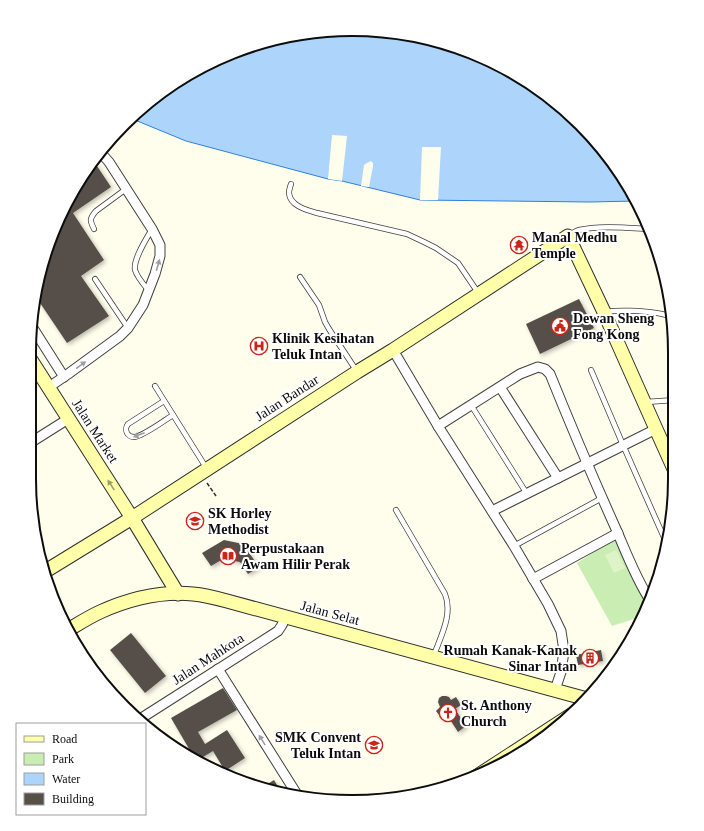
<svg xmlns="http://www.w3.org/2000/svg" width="704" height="831" viewBox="0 0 704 831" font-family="Georgia,serif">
	<defs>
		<filter id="shadow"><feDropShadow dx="2" dy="2" stdDeviation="2" flood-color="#0004"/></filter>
	</defs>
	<rect width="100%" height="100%" fill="#fffeed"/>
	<polygon fill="#caedb3" points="613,540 617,542 647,607 643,616 612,626 577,563"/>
	<polygon fill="#def3c6" points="616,550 625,568 614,573 605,555"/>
	<polygon fill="#add5fc" stroke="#2d80d9" points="352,29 415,35 476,54 532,84 581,124 621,173 636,201 590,202 420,200 342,181 328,179 186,141 130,118 173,83 229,54 289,35"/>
	<g fill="#fffeed">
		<polygon points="332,135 347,136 342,181 328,179"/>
		<polygon points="422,147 441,147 438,200 420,200"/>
		<polygon points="371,161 373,163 373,166 369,187 361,186 364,165 367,163"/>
	</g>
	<g fill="#575048" filter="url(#shadow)">
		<polygon points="95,163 111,187 73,213 104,260 81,276 109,316 67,343 36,297 62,209"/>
		<polygon points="579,299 594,328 540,354 526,324"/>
		<polygon points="224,540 243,544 259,567 248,574 240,562 223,559 211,566 202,553"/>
		<polygon points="131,633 166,676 145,693 110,650"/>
		<polygon points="601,650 603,661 578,665 576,655"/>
		<polygon points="223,688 237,710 198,732 205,744 227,730 245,758 225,771 213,751 198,760 195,759 171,718"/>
		<polygon points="442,696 446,696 449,697 451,700 456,697 461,705 455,709 466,726 458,732 447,715 442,719 436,711 440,707 438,702 439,698"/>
		<polygon points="274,780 282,793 261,788"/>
	</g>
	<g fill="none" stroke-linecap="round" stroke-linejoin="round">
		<defs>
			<g id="lane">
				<path d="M291,184C290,187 289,190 289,193C290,206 307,210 317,213L407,234L424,242L436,248L458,263L479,294"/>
				<path d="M94,229C90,221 89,219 96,211L126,189"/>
				<path d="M568,235C572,234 575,231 579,230C599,225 630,228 651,229"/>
				<polyline points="300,277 319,305 325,322 329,329 356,370"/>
				<polyline points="95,279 128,328"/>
				<path d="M149,291C144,285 137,277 135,270C133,259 147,238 152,229"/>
				<path d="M606,312C617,310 627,311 638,311C650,312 661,312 672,317"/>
				<polyline points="591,370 623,445 666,542"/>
				<polyline points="155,386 207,469"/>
				<path d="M164,401L128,424C126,427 125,429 127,433C128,435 131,437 134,437C142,437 165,420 173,415"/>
				<polyline points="646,402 675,400"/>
				<polyline points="471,405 527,494"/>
				<path d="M396,510L445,594C453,614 441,636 434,655"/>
				<polyline points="514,546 602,498"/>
			</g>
			<g id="street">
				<polyline points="31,325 64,377"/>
				<polyline points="393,350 438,426 514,546 548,604 561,631 564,651 561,672 555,690"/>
				<polyline points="49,387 68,374 120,336 128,328 143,305 155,274 160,256 160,245 152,229 109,162 102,154"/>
				<polyline points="500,387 558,478"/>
				<path d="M438,426L520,374L538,367L545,369L550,374C571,426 593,478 616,529C626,552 636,579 650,600"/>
				<polyline points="30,443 68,419"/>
				<polyline points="492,511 656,429"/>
				<polyline points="533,579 618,533"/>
				<polyline points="218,669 298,796"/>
				<polyline points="140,719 278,631 282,625 285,618"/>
			</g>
			<g id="secondary">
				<polyline points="31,360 132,518 178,594"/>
				<polyline points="44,572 132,518 357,372 393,350 568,236 604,312 656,429 674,469"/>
				<path d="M68,630C78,624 89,617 100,612C129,599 162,591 193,594C205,595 216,598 227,601L587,699"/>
				<polyline points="474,778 571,715"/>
			</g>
		</defs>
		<use href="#lane" stroke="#404040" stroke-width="6"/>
		<use href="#street" stroke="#404040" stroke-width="11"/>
		<use href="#secondary" stroke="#2f2f2f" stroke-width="15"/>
		<polyline stroke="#2f2f2f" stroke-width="1.5" stroke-dasharray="4 2" stroke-linecap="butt" points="207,483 216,496"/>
		<use href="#lane" stroke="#fff" stroke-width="4.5"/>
		<use href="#street" stroke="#fff" stroke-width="9"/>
		<use href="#secondary" stroke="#feffa8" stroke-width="13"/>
	</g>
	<defs><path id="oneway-solid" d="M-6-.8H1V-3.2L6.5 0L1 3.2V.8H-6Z"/></defs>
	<g fill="#9e9e9e">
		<use href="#oneway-solid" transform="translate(158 265) rotate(-74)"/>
		<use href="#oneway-solid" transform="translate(81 365) rotate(-36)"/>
		<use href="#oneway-solid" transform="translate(139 435) rotate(159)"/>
		<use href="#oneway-solid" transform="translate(262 740) rotate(-122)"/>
	</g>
	<use fill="#9e9e6a" href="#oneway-solid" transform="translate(111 485) rotate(-123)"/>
	<defs>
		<symbol id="temple-ring" viewBox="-11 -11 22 22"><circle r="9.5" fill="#fff" stroke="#c92519" stroke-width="1.5"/><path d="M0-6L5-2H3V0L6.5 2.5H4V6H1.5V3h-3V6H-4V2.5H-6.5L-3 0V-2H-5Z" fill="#c92519"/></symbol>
		<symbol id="civic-ring" viewBox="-11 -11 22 22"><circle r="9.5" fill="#fff" stroke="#c92519" stroke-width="1.5"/><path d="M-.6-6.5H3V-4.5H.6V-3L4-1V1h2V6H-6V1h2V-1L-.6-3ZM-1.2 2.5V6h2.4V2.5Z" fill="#c92519"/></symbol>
		<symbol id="hospital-ring" viewBox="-11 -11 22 22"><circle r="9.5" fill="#fff" stroke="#c92519" stroke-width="1.5"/><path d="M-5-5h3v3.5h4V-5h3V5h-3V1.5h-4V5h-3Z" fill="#c92519"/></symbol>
		<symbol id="school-ring" viewBox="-11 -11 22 22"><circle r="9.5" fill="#fff" stroke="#c92519" stroke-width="1.5"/><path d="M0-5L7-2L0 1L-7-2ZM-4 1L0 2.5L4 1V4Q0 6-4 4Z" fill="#c92519"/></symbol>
		<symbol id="library-ring" viewBox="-11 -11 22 22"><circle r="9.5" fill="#fff" stroke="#c92519" stroke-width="1.5"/><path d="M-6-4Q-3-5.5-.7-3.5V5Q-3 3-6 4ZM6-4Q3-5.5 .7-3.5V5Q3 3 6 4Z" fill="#c92519"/></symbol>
		<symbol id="building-ring" viewBox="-11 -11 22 22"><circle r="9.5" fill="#fff" stroke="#c92519" stroke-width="1.5"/><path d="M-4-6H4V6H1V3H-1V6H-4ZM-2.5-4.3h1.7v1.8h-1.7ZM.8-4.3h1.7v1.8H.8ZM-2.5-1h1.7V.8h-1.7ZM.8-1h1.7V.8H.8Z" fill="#c92519"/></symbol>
		<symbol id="church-ring" viewBox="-11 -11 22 22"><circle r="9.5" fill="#fff" stroke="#c92519" stroke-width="1.5"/><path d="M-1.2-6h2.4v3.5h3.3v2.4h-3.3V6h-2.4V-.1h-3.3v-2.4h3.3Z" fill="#c92519"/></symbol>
	</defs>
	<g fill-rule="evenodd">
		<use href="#temple-ring" x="509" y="235" width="20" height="20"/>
		<use href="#civic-ring" x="550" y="316" width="20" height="20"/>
		<use href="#hospital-ring" x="249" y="336" width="20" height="20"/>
		<use href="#school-ring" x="185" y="511" width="20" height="20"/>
		<use href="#library-ring" x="218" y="546" width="20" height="20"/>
		<use href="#building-ring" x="580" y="648" width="20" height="20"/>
		<use href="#church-ring" x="438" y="703" width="20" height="20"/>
		<use href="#school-ring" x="364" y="735" width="20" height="20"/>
	</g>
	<g text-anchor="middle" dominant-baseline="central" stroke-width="4" stroke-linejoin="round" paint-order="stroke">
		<g font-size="14" font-weight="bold" fill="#0d0d0d" stroke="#fff" text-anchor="start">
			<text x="532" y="237">Manal Medhu<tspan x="532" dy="16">Temple</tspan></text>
			<text x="573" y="318">Dewan Sheng<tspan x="573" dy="16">Fong Kong</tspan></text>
			<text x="272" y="338">Klinik Kesihatan<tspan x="272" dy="16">Teluk Intan</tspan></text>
			<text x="208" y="513">SK Horley<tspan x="208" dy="16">Methodist</tspan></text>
			<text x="241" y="548">Perpustakaan<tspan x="241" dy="16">Awam Hilir Perak</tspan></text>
			<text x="577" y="650" text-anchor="end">Rumah Kanak-Kanak<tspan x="577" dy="16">Sinar Intan</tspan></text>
			<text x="461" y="705">St. Anthony<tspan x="461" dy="16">Church</tspan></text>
			<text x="361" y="737" text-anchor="end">SMK Convent<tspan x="361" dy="16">Teluk Intan</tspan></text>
		</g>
		<g font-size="14" fill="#0d0d0d" stroke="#fff">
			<text transform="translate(287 398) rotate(-33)">Jalan Bandar</text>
			<text transform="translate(95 431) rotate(57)">Jalan Market</text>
			<text transform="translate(330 613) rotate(15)">Jalan Selat</text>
			<text transform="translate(208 659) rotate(-33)">Jalan Mahkota</text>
		</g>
	</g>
	<path d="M0 0H704V831H0ZM352 36H352A316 316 0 0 1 668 352V479A316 316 0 0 1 352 795H352A316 316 0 0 1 36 479V352A316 316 0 0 1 352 36Z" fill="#fff" fill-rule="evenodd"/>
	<path fill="none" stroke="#0d0d0d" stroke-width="2" d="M352 36H352A316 316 0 0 1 668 352V479A316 316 0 0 1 352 795H352A316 316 0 0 1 36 479V352A316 316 0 0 1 352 36Z"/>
	<rect x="16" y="723" width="130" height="92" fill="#ffffff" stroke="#9e9e9e"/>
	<rect x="24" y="736" width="20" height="6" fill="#feffa8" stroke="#9e9e9e"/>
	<text x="52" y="743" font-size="12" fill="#0d0d0d">Road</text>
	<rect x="24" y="753" width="20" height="12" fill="#caedb3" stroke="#9e9e9e"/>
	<text x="52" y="763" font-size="12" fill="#0d0d0d">Park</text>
	<rect x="24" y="773" width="20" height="12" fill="#add5fc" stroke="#9e9e9e"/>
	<text x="52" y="783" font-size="12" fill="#0d0d0d">Water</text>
	<rect x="24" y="793" width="20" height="12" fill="#575048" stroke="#9e9e9e"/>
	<text x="52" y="803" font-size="12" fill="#0d0d0d">Building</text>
</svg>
